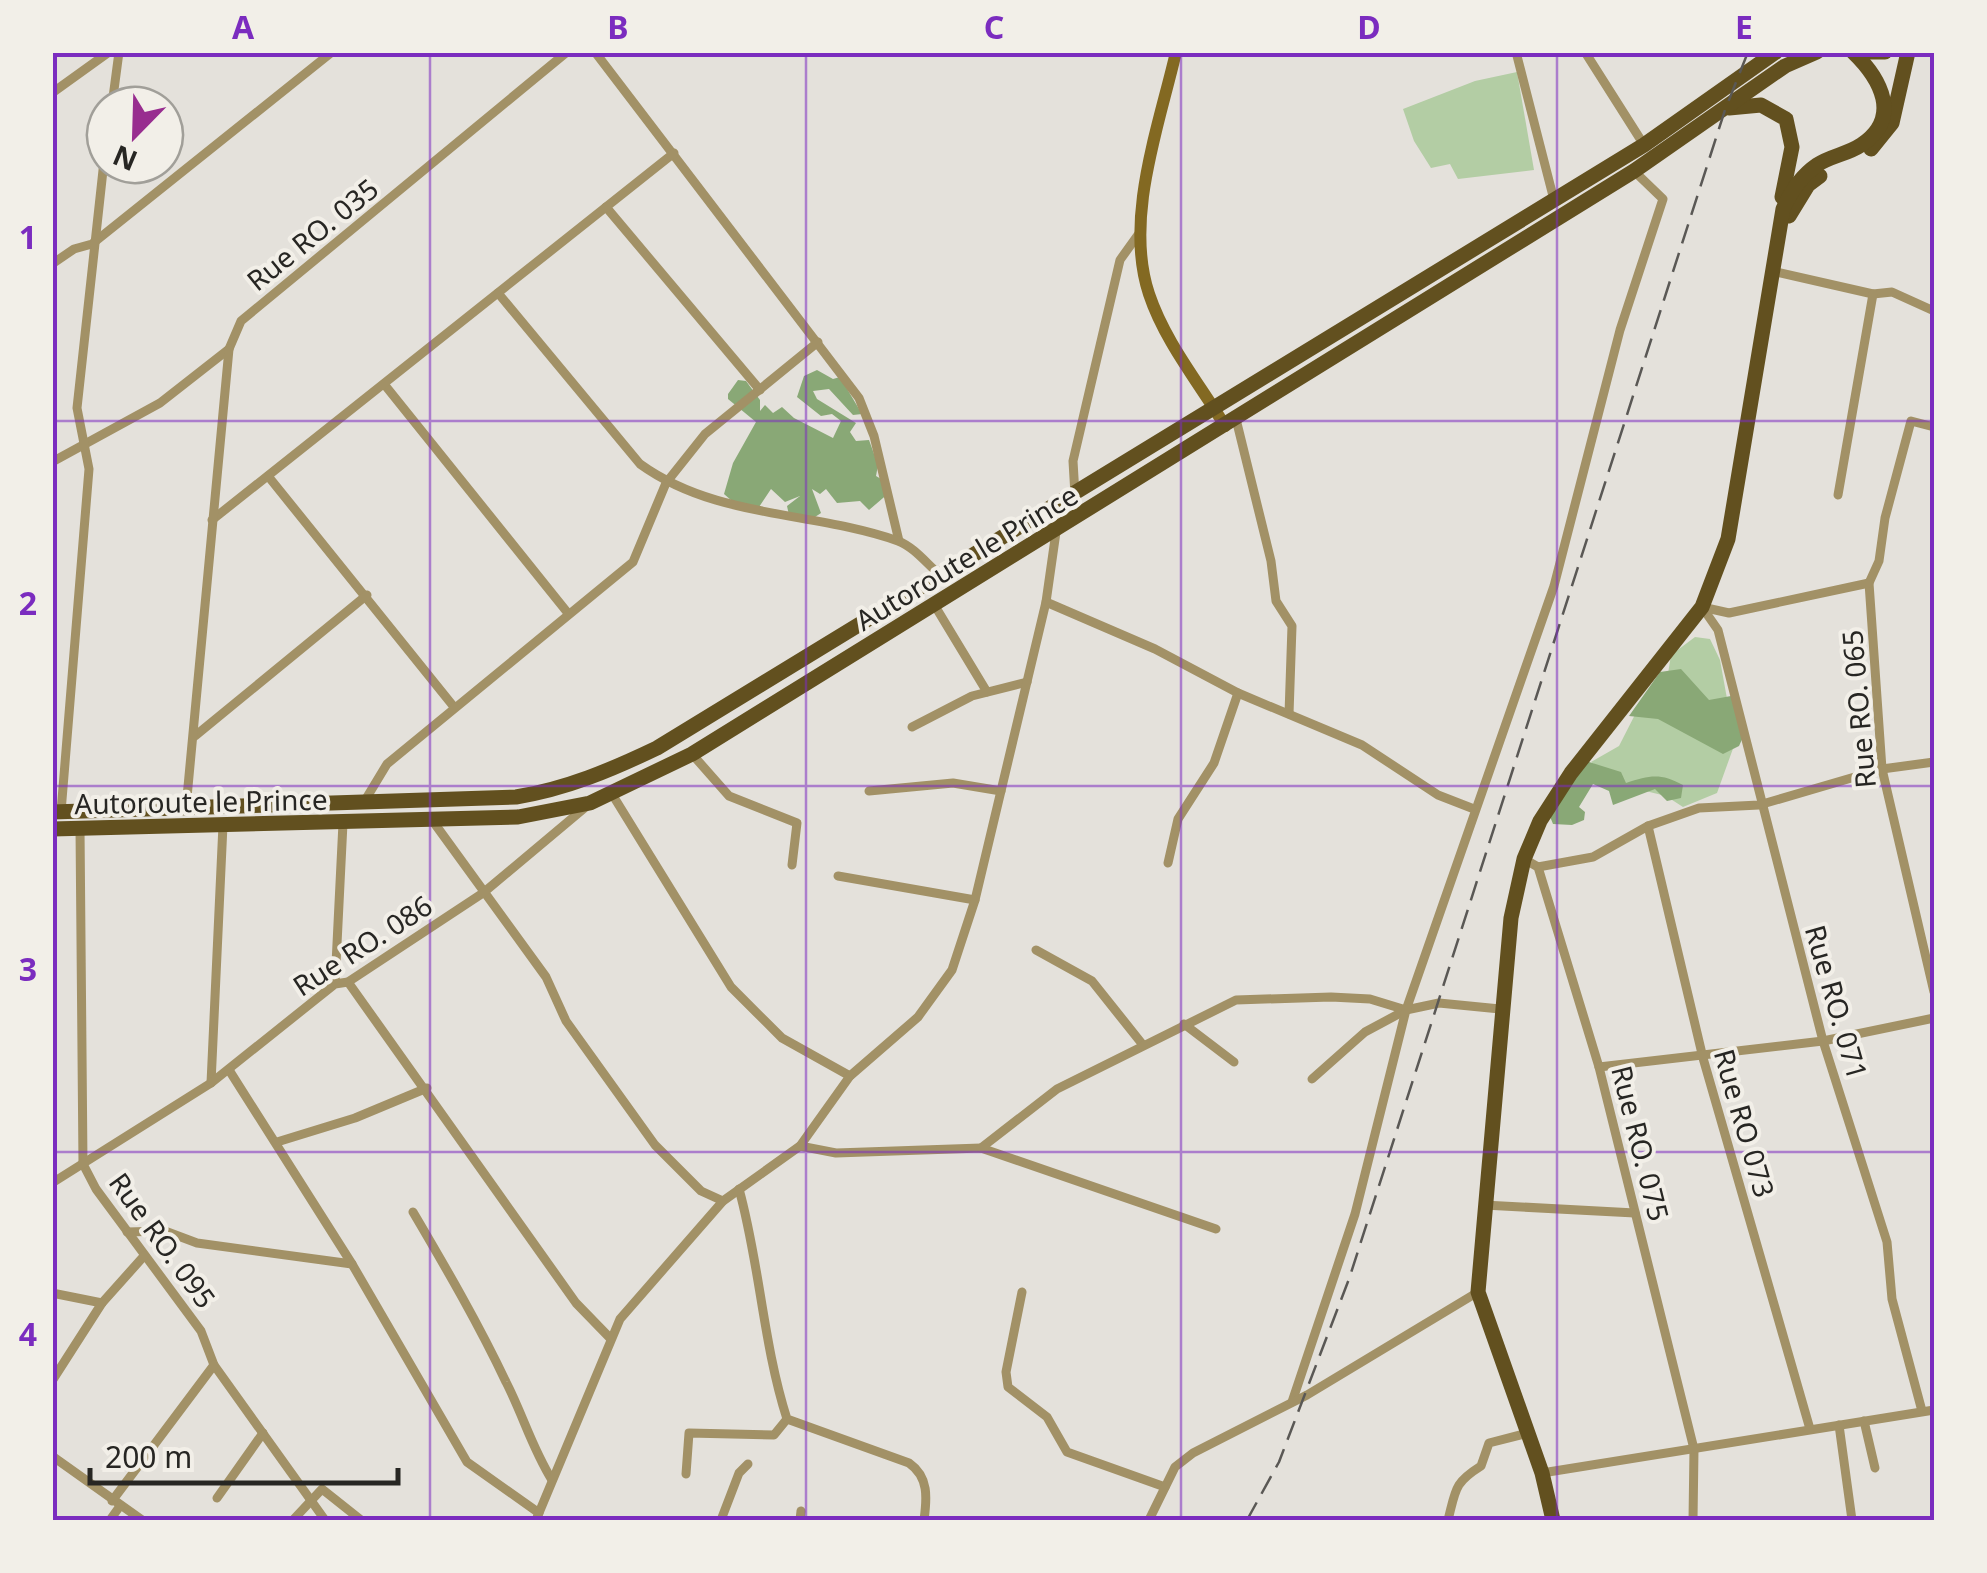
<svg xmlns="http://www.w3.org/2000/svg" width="1987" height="1573" viewBox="0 0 1987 1573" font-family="'Noto Sans',sans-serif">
	<rect width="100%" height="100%" fill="#e4e1db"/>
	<g fill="#b3cda4">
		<polygon points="1517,72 1534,170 1458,179 1450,164 1431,168 1414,141 1403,109 1475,81"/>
		<polygon points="1695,637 1710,639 1720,660 1735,743 1717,793 1683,807 1666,796 1625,786 1591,762 1619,746 1644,697 1667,680 1671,655"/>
	</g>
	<g fill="#89a876">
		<polygon points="817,370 833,379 840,377 862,414 853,415 829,389 813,391 817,399 856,423 850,432 856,441 869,440 878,465 876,476 888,483 890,492 869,510 860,501 837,503 826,489 820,494 812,489 821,513 812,519 789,515 787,506 800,496 785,502 771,489 759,507 732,501 724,494 733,463 756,422 728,399 728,394 738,380 746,381 760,400 760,411 765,405 773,413 782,407 794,418 833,438 841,421 832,414 821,416 797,397 804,376"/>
		<polygon points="1681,669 1709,700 1731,696 1745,733 1739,746 1723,754 1658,719 1629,716 1660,672"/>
		<path d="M1586,761L1621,772L1626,783C1650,775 1661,773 1683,785L1681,798L1667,801L1655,789L1613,805L1609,791L1593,784L1579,807L1585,812L1584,820L1572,825L1553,824L1549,814Z"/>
	</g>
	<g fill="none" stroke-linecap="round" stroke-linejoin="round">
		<g stroke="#a29166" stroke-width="9">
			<polyline points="595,52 859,398 874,436 899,541"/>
			<polyline points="1516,52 1554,200"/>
			<polyline points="1585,52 1644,145"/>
			<polyline points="52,93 109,52"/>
			<polyline points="112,105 119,52"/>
			<polyline points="606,207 760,390"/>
			<polyline points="52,264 74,249 92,244 332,52"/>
			<polyline points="1772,271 1873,294 1892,292 1934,311"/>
			<path d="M498,293L640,464C716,519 813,511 898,541C914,547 927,564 940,575"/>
			<polyline points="384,384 567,612"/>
			<polyline points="1236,419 1271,561 1276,601 1292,626 1289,714"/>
			<polyline points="1934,427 1911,421 1885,518 1879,561 1869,583 1882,769 1934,992"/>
			<polyline points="52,462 160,403 229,349 241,321 567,52"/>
			<polyline points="268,476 454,707"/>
			<polyline points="1075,495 1073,461 1120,260 1140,232"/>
			<polyline points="1838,495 1873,294"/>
			<polyline points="212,520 674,153"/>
			<polyline points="1046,602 1155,649 1238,693 1362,745 1438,795 1474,809"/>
			<polyline points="935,606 987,692"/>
			<polyline points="1702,607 1718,630 1823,1041 1887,1242 1892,1299 1922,1411"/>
			<polyline points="1702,607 1729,613 1869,583"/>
			<polyline points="912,727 972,696 1027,682"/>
			<polyline points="195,736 367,595"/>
			<polyline points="692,754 729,796 797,823 792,865"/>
			<polyline points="869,791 953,783 1001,791"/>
			<polyline points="612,794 731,987 782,1038 850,1076"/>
			<polyline points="364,802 387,764 633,562 666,483 705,434 818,342"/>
			<polyline points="186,808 229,349"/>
			<polyline points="61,812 89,469 77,408 105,152"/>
			<polyline points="432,820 546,977 566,1021 655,1145 701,1191 723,1201"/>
			<polyline points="1648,826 1703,1058 1810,1429"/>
			<polyline points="80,828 83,1164 96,1189 201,1331 214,1365 325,1520"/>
			<polyline points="1524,859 1538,867 1599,1067 1694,1449 1693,1520"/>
			<polyline points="1168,863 1178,819 1214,763 1238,693"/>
			<polyline points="1538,867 1593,857 1648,826 1699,808 1759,805 1882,769 1934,762"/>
			<polyline points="838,876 975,900"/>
			<polyline points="1036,950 1092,981 1143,1045"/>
			<polyline points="348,982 576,1303 610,1338"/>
			<polyline points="335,984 343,823"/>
			<polyline points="1184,1024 1234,1062"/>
			<polyline points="1599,1067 1823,1041 1934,1018"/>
			<polyline points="229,1070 352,1264 467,1462 539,1513"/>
			<polyline points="1312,1079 1365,1032 1406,1010"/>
			<polyline points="211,1083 223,825"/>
			<polyline points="277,1142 355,1118 427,1088"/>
			<polyline points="800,1146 836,1153 981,1148 1216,1229"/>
			<polyline points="981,1148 1057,1089 1236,1000 1331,997 1370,999 1406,1010 1439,1003 1500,1009"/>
			<polyline points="52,1183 211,1083 335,984 348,982 483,893 588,805"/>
			<path d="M739,1189C760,1265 763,1344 787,1419L909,1463C929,1477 927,1498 924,1520"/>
			<polyline points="1484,1205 1635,1213"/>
			<path d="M413,1212C446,1268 478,1323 506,1382C523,1415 532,1448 552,1480"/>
			<polyline points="127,1232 165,1231 197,1243 352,1264"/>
			<polyline points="1022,1292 1006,1372 1008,1387 1047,1417 1067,1452 1165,1487"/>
			<polyline points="52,1293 102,1303"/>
			<polyline points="52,1381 102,1303 144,1256"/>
			<polyline points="1292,1402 1355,1214 1406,1010 1554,586 1620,330 1663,199 1634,171"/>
			<polyline points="1864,1421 1875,1468"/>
			<polyline points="1839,1425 1852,1520"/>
			<polyline points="52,1456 142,1520"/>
			<polyline points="1542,1473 1934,1410"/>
			<polyline points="686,1474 689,1433 774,1435 787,1419"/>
			<polyline points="217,1498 263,1433"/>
			<polyline points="112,1501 214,1365"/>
			<polyline points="110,1520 120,1506"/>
			<polyline points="293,1520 322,1489 361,1520"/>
			<polyline points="536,1520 620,1319 723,1201 800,1146 850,1076 918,1017 952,970 975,900 1046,602 1056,532"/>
			<polyline points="721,1520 739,1473 748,1464"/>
			<polyline points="800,1520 801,1511"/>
			<polyline points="1149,1520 1175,1467 1193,1453 1307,1395 1478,1292"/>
			<path d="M1448,1520C1456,1489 1454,1483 1481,1466L1489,1443L1528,1433"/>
		</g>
		<path stroke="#836922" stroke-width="12" d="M1176,52C1159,126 1124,219 1149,294C1165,342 1199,383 1225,426"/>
		<g stroke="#62501f" stroke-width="15">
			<polyline points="1859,52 1885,52"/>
			<polyline points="1729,108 1761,105 1786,119 1792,147 1782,197"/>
			<polyline points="1871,149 1892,123 1908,52"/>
			<polyline points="1789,216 1808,185 1820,176"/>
			<path d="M52,812L516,797C566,789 611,770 657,748L1644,145L1776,52"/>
			<polyline points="52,829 518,817 590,803 692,754 1634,171 1785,66 1817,52"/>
			<path d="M1553,1520L1542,1473L1478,1292L1511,918L1524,859L1540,821L1571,773L1702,607L1728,539L1783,209C1791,191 1801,176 1817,165C1830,156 1848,154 1861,145C1902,118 1881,79 1853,52"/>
		</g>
		<polyline stroke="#5a5855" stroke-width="2.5" stroke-dasharray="20 10" stroke-linecap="butt" points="1247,1520 1279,1462 1349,1279 1725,110 1748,52"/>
	</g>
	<path fill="none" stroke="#7b2cbf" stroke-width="2.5" stroke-opacity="0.55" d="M430,52V1520M806,52V1520M1181,52V1520M1557,52V1520M52,421H1934M52,786H1934M52,1152H1934"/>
	<g text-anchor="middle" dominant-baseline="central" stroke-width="8" stroke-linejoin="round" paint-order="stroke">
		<g font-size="28" fill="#272623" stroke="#f2efe8">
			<text transform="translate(312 234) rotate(-39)">Rue RO. 035</text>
			<text transform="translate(966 557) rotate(-31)">Autoroute le Prince</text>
			<text transform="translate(1858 709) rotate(-95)">Rue RO. 065</text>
			<text transform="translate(201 801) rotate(-1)">Autoroute le Prince</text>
			<text transform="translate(362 945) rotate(-33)">Rue RO. 086</text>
			<text transform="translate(1837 1002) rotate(74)">Rue RO. 071</text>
			<text transform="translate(1745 1123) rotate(74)">Rue RO 073</text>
			<text transform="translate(1641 1143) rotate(76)">Rue RO. 075</text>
			<text transform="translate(163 1240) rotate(54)">Rue RO. 095</text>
		</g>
	</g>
	<rect width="1987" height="1573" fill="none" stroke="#f2efe8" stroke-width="110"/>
	<g transform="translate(135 135) rotate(203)"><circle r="48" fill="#f2efe8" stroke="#a19f99" stroke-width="2.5"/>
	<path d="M0-8L18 38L0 25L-18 38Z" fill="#982d8f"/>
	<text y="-15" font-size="28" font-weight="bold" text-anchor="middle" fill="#272623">N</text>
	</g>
	<path d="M90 1468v15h308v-15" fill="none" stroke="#272623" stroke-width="5"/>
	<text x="105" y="1468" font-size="30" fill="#272623" stroke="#f2efe8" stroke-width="8" paint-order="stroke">200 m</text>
	<rect x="55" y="55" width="1877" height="1463" fill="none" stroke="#7b2cbf" stroke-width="4"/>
	<g font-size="32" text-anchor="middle" font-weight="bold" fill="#7b2cbf">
		<text x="243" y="39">A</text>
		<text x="618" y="39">B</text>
		<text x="994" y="39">C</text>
		<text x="1369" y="39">D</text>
		<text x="1744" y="39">E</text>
		<text x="28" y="249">1</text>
		<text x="28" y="615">2</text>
		<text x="28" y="981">3</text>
		<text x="28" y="1346">4</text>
	</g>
</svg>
